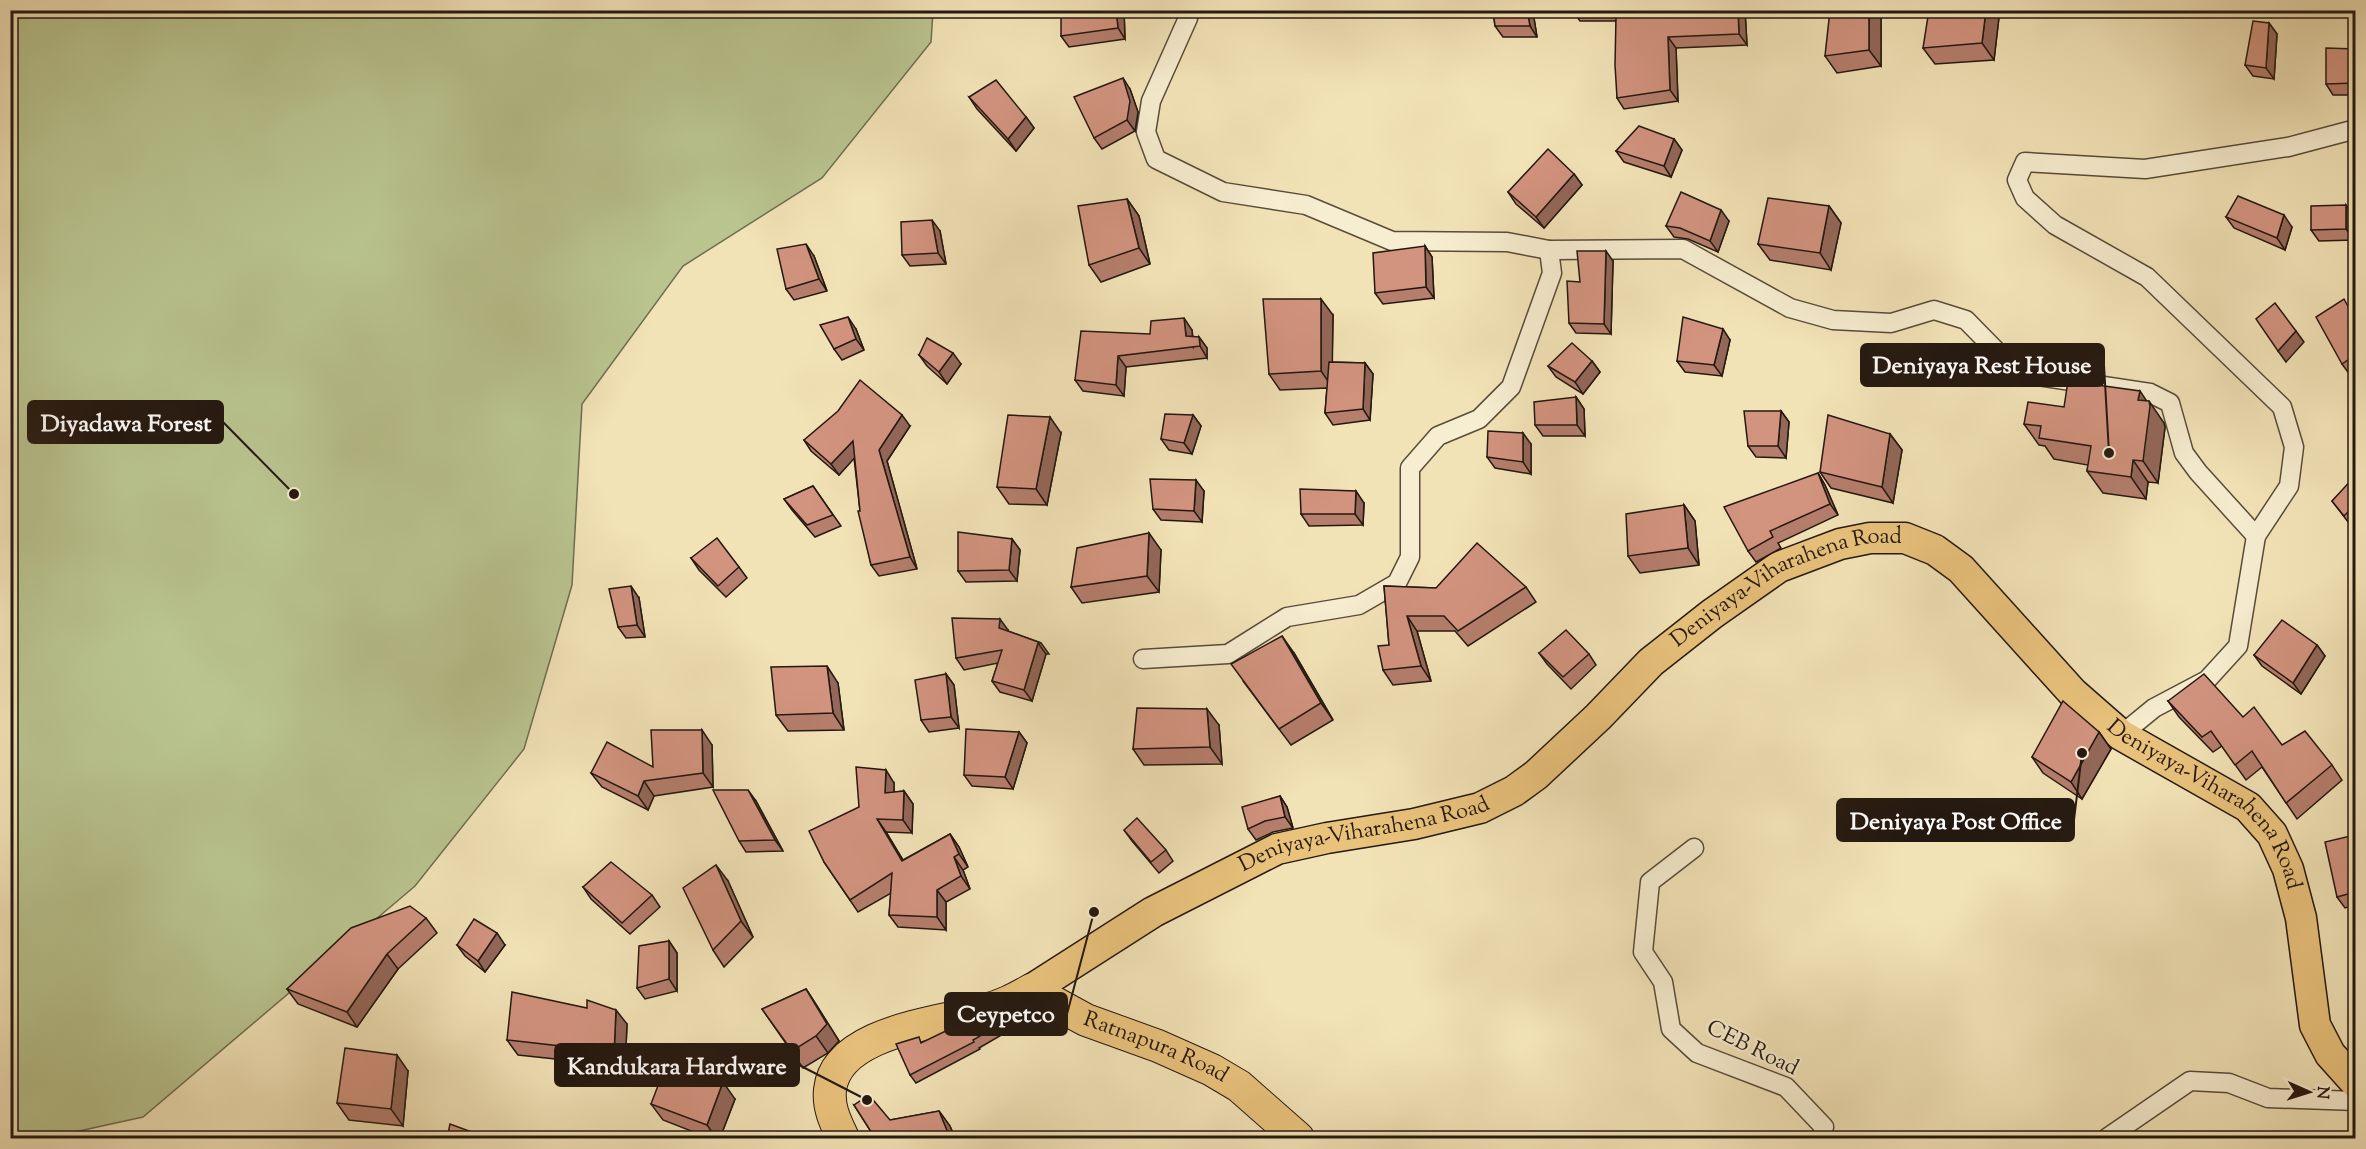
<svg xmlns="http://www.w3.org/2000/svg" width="2366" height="1149" viewBox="0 0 2366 1149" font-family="'Sorts Mill Goudy',serif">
	<rect width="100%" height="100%" fill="#f2e3b7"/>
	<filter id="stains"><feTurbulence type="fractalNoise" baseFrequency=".00333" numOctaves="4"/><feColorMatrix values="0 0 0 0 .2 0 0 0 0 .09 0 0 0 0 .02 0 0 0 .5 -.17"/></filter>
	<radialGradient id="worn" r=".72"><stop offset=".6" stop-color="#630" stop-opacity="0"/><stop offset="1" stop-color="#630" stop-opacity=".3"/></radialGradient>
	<polygon fill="#b9c48f" stroke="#6e6e50" stroke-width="1.5" points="10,11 933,11 931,42 822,178 683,266 582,404 572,585 524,749 415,886 143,1117 47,1138 10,1138"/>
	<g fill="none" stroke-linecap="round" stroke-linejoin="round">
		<defs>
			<g id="minor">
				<polyline points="1189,10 1188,18 1151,101 1146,132 1156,159 1223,192 1306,205 1392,241 1507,242 1549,250 1683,249 1790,308 1833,320 1891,323 1934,310 1966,320 2018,373 2150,393 2170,403 2184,453 2198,472 2256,536"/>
				<polyline points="1143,659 1228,654 1287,617 1359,605 1397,583 1410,557 1410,468 1438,436 1479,419 1511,387 1552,273 1549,250"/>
				<polyline points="2121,735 2154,708 2207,680 2238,646 2256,536 2289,486 2294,447 2282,407 2147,277 2055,225 2025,198 2017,180 2025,162 2145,169 2288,147 2356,129"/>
				<polyline points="1694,848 1650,882 1643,952 1663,982 1671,1029 1697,1053 1786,1087 1824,1127 1821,1138"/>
				<polyline points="2107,1138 2190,1081 2229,1083 2268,1098 2356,1101"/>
			</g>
			<g id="primary">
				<path id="s1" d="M1031,990L1153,912L1277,849L1327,838L1414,824L1480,808L1514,791L1536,775L1598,717L1651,662L1712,614L1779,567L1840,544L1870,538H1905L1935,550L1961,569L2073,693L2121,735L2248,807L2272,834L2288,869L2301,918L2315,1025L2330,1054L2356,1083"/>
			</g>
			<g id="trunk">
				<path id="s2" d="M843,1138C836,1123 828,1108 830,1090C836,1031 941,1023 985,1010C1002,1006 1015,999 1031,990L1086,1020L1158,1046L1212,1070L1239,1086L1298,1138"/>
			</g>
		</defs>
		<use href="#minor" stroke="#584b3a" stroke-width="21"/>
		<use href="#primary" stroke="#241810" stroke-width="33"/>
		<use href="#trunk" stroke="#241810" stroke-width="34"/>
		<use href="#minor" stroke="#f7edd0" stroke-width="18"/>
		<use href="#primary" stroke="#e9c27c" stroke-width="30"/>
		<use href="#trunk" stroke="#e9c27c" stroke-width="32"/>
	</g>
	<g fill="#b57e6d" stroke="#241810" stroke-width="1.5">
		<polygon points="1124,10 1125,39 1069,47 1061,36"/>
		<polygon points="1493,10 1532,10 1533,12 1537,37 1503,37 1495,26"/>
		<polygon points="1572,10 1638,10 1638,15 1681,10 1745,10 1747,45 1676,48 1678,101 1624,109 1617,98 1616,21 1580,21"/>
		<polygon points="1881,10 1881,66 1837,73 1825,56"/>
		<polygon points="1999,17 1994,60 1935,64 1923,48"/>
		<polygon points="2269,23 2277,34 2274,79 2253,76 2245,65"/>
		<polygon points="2355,49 2355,95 2333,95 2326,84"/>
		<polygon points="1130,89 1138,112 1135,131 1102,149 1094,138"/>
		<polygon points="969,97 1026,117 1034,128 1016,151 977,109"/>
		<polygon points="1674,139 1682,150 1671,177 1624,162 1616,151"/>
		<polygon points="1574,174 1582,185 1544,228 1516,204 1508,192"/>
		<polygon points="1127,199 1139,216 1150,264 1101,282 1089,265"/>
		<polygon points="1829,206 1841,223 1831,270 1770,260 1758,244"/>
		<polygon points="2226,217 2292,227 2285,250 2234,228"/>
		<polygon points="2354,217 2354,240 2319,241 2311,230"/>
		<polygon points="1729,221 1718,252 1688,239 1674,237 1666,226"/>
		<polygon points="940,231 946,264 910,266 902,255"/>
		<polygon points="1425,246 1432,257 1434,298 1383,304 1375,293"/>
		<polygon points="814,256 827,291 794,300 786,289"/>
		<polygon points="1613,261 1611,334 1576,333 1569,323 1580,282"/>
		<polygon points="2352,311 2355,317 2355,371 2350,375 2342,364"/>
		<polygon points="1333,315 1332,362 1365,363 1373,374 1370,420 1333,425 1325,413 1327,388 1280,390 1269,374"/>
		<polygon points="856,329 864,350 842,360 834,349"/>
		<polygon points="1192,330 1193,337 1199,337 1207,348 1207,358 1126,367 1124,396 1083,391 1075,380 1150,334"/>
		<polygon points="1730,340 1722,376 1685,372 1677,361"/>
		<polygon points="919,355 961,364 947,384 927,366"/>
		<polygon points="1592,361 1600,372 1583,394 1556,377 1548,366"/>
		<polygon points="1576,397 1584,409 1585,436 1543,436 1535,425"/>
		<polygon points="2147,401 2164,423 2165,427 2158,483 2148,482 2146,499 2103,493 2087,471 2088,465 2054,459 2045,446 2039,445 2024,424 2064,407"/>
		<polygon points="1781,411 1789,422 1786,458 1756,457 1748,446"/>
		<polygon points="1193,415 1201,426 1192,454 1169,450 1161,439"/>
		<polygon points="910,426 887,461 917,569 879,576 871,565 860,511 854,458 839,475 811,451 804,440"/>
		<polygon points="1061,433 1047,505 1009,504 997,487"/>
		<polygon points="1890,434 1902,450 1893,503 1831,488 1820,472"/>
		<polygon points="1531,444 1531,474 1495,468 1487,457"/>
		<polygon points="1818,473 1825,485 1838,515 1778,543 1781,548 1756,562 1748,551"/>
		<polygon points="2355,479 2355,524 2352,527 2332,501"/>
		<polygon points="813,486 841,526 815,537 792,510 784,499"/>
		<polygon points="1204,491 1202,522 1161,520 1153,509"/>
		<polygon points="1364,503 1363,525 1309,526 1301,514"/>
		<polygon points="1684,505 1695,521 1699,565 1640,573 1628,556"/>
		<polygon points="1012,539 1020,550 1017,581 966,582 958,571"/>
		<polygon points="1161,550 1159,592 1082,603 1071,587"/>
		<polygon points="691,558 739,567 747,578 726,597 699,570"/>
		<polygon points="1384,586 1436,588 1526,587 1536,602 1468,646 1455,631 1417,631 1431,681 1393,685 1383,670 1389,645"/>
		<polygon points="639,598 645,637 626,638 618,627"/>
		<polygon points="1008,630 1008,631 1041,643 1049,654 1046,654 1032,701 1000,692 992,681 998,663 964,670 956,658"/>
		<polygon points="2317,645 2325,656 2301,694 2262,666 2254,655"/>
		<polygon points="1294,653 1333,720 1291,745 1243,681"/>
		<polygon points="1539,653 1589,654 1596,665 1571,689 1547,664"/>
		<polygon points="946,674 954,685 959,728 929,732 921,720"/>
		<polygon points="838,683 844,730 788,731 776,715"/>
		<polygon points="2168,701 2243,717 2282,745 2332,765 2342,780 2297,819 2262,767 2246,780 2222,746 2213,752 2179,717"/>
		<polygon points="1219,725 1222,764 1144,765 1133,749"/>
		<polygon points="1019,732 1027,743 1013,789 972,786 964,775"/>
		<polygon points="2099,732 2111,749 2082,799 2043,773 2032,757"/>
		<polygon points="712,745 713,787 654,796 648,810 602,787 591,773 653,767"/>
		<polygon points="894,783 894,792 904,791 913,804 912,833 886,832 903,860 950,834 959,847 968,867 963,870 970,889 946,902 946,930 898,927 889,915 891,893 858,912 824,862 859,807"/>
		<polygon points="1280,796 1287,807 1293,828 1273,832 1256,840 1248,829"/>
		<polygon points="756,801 783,851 746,852 739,841"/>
		<polygon points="1124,830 1166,850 1173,861 1159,873 1132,841"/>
		<polygon points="2355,835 2355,905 2345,908 2337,897"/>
		<polygon points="728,881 753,937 724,967 713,950"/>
		<polygon points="583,887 652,895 660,907 630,934 591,899"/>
		<polygon points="426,918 437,933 398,969 357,1027 298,1004 287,989"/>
		<polygon points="669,941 677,953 677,991 645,999 637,988"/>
		<polygon points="457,945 505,945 485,972 465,956"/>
		<polygon points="806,989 817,1006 839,1041 828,1053 803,1068 762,1009"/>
		<polygon points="1008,1012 1017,1026 979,1048 980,1049 916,1083 910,1075 923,1042"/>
		<polygon points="627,1024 625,1070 597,1069 593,1063 518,1055 507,1040"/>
		<polygon points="408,1071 403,1126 349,1120 337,1103"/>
		<polygon points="735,1099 720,1138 709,1138 663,1120 651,1104"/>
		<polygon points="854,1105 890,1120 939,1111 950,1126 955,1138 875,1138"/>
	</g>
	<g fill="#936759" stroke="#241810" stroke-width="1.5">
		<polygon points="1116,10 1124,10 1125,39 1118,28"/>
		<polygon points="1527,10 1532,10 1533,12 1537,37 1530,26"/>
		<polygon points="1631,10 1638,10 1638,21"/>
		<polygon points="1738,10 1745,10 1747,45 1739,34"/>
		<polygon points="1869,10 1881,10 1881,66 1869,50"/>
		<polygon points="1986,10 1994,10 1999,17 1994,60 1982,43"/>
		<polygon points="2269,23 2277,34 2274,79 2266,68"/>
		<polygon points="1668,37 1676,48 1678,101 1670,90"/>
		<polygon points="1123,78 1130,89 1138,112 1135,131 1127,120"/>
		<polygon points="1026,117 1034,128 1016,151 1008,139"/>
		<polygon points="1674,139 1682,150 1671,177 1664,166"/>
		<polygon points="1574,174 1582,185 1544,228 1536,217"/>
		<polygon points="1127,199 1139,216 1150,264 1139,248"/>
		<polygon points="2346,205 2354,217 2354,240 2346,229"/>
		<polygon points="1829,206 1841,223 1831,270 1820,253"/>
		<polygon points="1721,210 1729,221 1718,252 1710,241"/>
		<polygon points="2284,215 2292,227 2285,250 2277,238"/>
		<polygon points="932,220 940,231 946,264 938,253"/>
		<polygon points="806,244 814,256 827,291 819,279"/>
		<polygon points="1425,246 1432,257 1434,298 1426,287"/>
		<polygon points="1606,251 1613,261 1611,334 1604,324"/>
		<polygon points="1321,299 1333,315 1332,387 1321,371"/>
		<polygon points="848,317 856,329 864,350 856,339"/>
		<polygon points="1184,318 1192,330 1193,347 1186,336"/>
		<polygon points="1723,329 1730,340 1722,376 1714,365"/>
		<polygon points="2296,331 2304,342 2286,362 2278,351"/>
		<polygon points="1199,337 1207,348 1207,358 1200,346"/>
		<polygon points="953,353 961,364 947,384 939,372"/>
		<polygon points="1118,356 1126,367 1124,396 1116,385"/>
		<polygon points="1592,361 1600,372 1583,394 1575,382"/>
		<polygon points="1365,363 1373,374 1370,420 1363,409"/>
		<polygon points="2140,391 2150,406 2149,401 2164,423 2165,427 2158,483 2143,461 2138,400"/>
		<polygon points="1576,397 1584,409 1585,436 1577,425"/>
		<polygon points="1781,411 1789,422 1786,458 1778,446"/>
		<polygon points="902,415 910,426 887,461 917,569 910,557 879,450"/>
		<polygon points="1193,415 1201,426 1192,454 1184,443"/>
		<polygon points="1050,417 1061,433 1047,505 1036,489"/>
		<polygon points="1523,433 1531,444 1531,474 1523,462"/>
		<polygon points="1890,434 1902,450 1893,503 1882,487"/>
		<polygon points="853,441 860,452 839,475 831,464"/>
		<polygon points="2133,460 2148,482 2146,499 2131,477"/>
		<polygon points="1818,473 1825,485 1838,515 1830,504"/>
		<polygon points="1196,480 1204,491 1202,522 1194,511"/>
		<polygon points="1356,491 1364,503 1363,525 1355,514"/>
		<polygon points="1684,505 1695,521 1699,565 1688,548"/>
		<polygon points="1149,533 1161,550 1159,592 1147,576"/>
		<polygon points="1012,539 1020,550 1017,581 1009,570"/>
		<polygon points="631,586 639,598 645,637 637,625"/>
		<polygon points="1407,616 1417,631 1431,681 1421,666"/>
		<polygon points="1000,619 1008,630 1007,639 999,628"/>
		<polygon points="1282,636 1294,653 1333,720 1321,703"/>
		<polygon points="1038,643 1046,654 1032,701 1024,690"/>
		<polygon points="2317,645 2325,656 2301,694 2293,683"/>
		<polygon points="827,666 838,683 844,730 833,713"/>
		<polygon points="946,674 954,685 959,728 951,717"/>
		<polygon points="1207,709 1219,725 1222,764 1210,747"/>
		<polygon points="702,730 712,745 713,787 703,773"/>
		<polygon points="1019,732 1027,743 1013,789 1005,777"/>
		<polygon points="2099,732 2111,749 2082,799 2071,782"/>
		<polygon points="886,770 894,783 894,805 885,793"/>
		<polygon points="644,781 654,796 648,810 638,796"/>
		<polygon points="748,790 756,801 783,851 775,840"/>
		<polygon points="904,791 913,804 912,833 903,820"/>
		<polygon points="1280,796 1287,807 1293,828 1285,817"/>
		<polygon points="877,819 886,832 911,874 902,861"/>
		<polygon points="950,834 959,847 968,867 959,854"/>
		<polygon points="954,857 963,870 970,889 961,876"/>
		<polygon points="716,865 728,881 753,937 741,921"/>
		<polygon points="937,890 946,902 946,930 937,917"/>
		<polygon points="497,933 505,945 485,972 478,961"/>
		<polygon points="669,941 677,953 677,991 669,979"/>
		<polygon points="387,954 398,969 357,1027 347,1012"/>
		<polygon points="806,989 817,1006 839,1041 828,1053 816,1036"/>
		<polygon points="616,1010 627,1024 625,1070 614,1055"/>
		<polygon points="397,1055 408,1071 403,1126 391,1109"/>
		<polygon points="723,1082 735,1099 720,1138 716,1138 707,1125"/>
		<polygon points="939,1111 950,1126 955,1138 950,1138"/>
	</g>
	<g fill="#d2937f" stroke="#241810" stroke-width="1.5">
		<polygon points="1061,10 1116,10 1118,28 1061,36"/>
		<polygon points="1493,10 1527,10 1530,26 1495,26"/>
		<polygon points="1681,10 1738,10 1739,34 1668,37 1670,90 1617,98 1615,65 1616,17"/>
		<polygon points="1830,10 1869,10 1869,50 1825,56"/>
		<polygon points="1929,10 1986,10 1982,43 1923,48"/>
		<polygon points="2253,21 2269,23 2266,68 2245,65"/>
		<polygon points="2326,48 2355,49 2355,83 2326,84"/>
		<polygon points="1123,78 1130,101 1127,120 1094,138 1074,97"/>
		<polygon points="996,80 1026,117 1008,139 969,97"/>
		<polygon points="1639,126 1674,139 1664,166 1616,151"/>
		<polygon points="1548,149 1574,174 1536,217 1508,192"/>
		<polygon points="1681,192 1721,210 1710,241 1680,228 1666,226"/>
		<polygon points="2238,196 2284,215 2277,238 2226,217"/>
		<polygon points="1768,198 1829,206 1820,253 1758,244"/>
		<polygon points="1127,199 1139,248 1089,265 1078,206"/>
		<polygon points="2346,205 2346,229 2311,230 2311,206"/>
		<polygon points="932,220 938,253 902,255 901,222"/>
		<polygon points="806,244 819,279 786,289 777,249"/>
		<polygon points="1425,246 1426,287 1375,293 1373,253"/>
		<polygon points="1577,251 1606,251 1604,324 1569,323 1567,281 1580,282"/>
		<polygon points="1263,299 1321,299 1321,371 1269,374"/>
		<polygon points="2344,299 2355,319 2355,355 2342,364 2316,317"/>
		<polygon points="2275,303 2296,331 2278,351 2256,319"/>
		<polygon points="848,317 856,339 834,349 820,325"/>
		<polygon points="1683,317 1723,329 1714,365 1677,361"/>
		<polygon points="1184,318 1186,336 1199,337 1200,346 1118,356 1116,385 1075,380 1081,331 1150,334 1151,321"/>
		<polygon points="927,338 953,353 939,372 919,355"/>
		<polygon points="1572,343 1592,361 1575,382 1548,366"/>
		<polygon points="1329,362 1365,363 1363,409 1325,413"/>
		<polygon points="860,380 902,415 879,450 910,557 871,565 858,511 860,511 853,441 831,464 804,440 838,411"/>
		<polygon points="2068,381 2140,391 2138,400 2149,401 2150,406 2143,461 2133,460 2131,477 2087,471 2091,446 2039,438 2041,426 2024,424 2028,402 2064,407"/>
		<polygon points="1576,397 1577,425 1535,425 1534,402"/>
		<polygon points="1744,411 1781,411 1778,446 1748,446"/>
		<polygon points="1165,414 1193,415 1184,443 1161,439"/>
		<polygon points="1008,415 1050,417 1036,489 997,487"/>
		<polygon points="1828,415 1890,434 1882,487 1820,472"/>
		<polygon points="1488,431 1523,433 1523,462 1487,457"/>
		<polygon points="1818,473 1830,504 1770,531 1773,537 1748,551 1724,507"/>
		<polygon points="2354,477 2355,479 2355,505 2344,516 2332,501"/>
		<polygon points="1150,479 1196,480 1194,511 1153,509"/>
		<polygon points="813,486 833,515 807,525 784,499"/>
		<polygon points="1300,489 1356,491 1355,514 1301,514"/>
		<polygon points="1684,505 1688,548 1628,556 1626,514"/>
		<polygon points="958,532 1012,539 1009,570 958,571"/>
		<polygon points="1149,533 1147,576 1071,587 1077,548"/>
		<polygon points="717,538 739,567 718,586 691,558"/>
		<polygon points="1477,543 1526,587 1458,631 1444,616 1407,616 1421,666 1383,670 1378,646 1389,645 1384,586 1436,588"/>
		<polygon points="631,586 637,625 618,627 609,589"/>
		<polygon points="952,618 1000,619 999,628 1041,643 1038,643 1024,690 992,681 1002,650 956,658"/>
		<polygon points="2282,620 2317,645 2293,683 2254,655"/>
		<polygon points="1566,630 1589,654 1563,677 1539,653"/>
		<polygon points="1282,636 1321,703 1279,729 1231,664"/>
		<polygon points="827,666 833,713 776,715 771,667"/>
		<polygon points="946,674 951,717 921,720 915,680"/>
		<polygon points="2204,674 2243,717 2254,707 2282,745 2305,731 2332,765 2286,803 2252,751 2235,765 2211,731 2202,737 2168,701"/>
		<polygon points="2063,701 2099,732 2071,782 2032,757"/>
		<polygon points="1137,708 1207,709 1210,747 1133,749"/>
		<polygon points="966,729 1019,732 1005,777 964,775"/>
		<polygon points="651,730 702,730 703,773 644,781 638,796 591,773 607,742 653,767"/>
		<polygon points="856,767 886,770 885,793 904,791 903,820 877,819 902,861 950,834 959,854 954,857 961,876 937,890 937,917 889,915 892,873 850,900 824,862 809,831 859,807"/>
		<polygon points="713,790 748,790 775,840 739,841"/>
		<polygon points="1280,796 1285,817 1265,821 1248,829 1242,807"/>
		<polygon points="1137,818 1166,850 1151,862 1124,830"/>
		<polygon points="2355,835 2355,892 2337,897 2325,842"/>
		<polygon points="611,862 652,895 622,923 583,887"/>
		<polygon points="716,865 741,921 713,950 683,888"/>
		<polygon points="410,906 426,918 387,954 347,1012 287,989 351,928"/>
		<polygon points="474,919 497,933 478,961 457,945"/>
		<polygon points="669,941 669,979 637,988 639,946"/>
		<polygon points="806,989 827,1024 816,1036 792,1051 762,1009"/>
		<polygon points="512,992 587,1008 587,1000 616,1010 614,1055 587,1055 587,1049 507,1040"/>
		<polygon points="1008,1012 1011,1018 973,1040 974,1042 910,1075 896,1044 919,1037 921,1043 954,1027"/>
		<polygon points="345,1048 397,1055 391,1109 337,1103"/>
		<polygon points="670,1054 723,1082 707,1125 651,1104"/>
		<polygon points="869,1095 890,1120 939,1111 950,1138 895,1138 894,1135 875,1138 854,1105"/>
		<polygon points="450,1124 488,1138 447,1138"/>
		<polygon points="814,1132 819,1138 802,1138"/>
	</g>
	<g text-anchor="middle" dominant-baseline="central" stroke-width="4.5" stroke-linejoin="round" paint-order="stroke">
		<g font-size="22" fill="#241810" stroke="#f7edd0">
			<text stroke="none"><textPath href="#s1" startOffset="876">Deniyaya-Viharahena Road</textPath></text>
			<text stroke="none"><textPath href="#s1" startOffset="1416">Deniyaya-Viharahena Road</textPath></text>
			<text stroke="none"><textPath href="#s1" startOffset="372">Deniyaya-Viharahena Road</textPath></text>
			<text stroke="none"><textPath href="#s2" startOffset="423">Ratnapura Road</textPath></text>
			<text transform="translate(1752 1049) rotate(26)">CEB Road</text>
		</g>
	</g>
	<path fill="none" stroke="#241810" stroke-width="2" d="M2109 453L2104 365M294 494L223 422M2082 753L2074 820M1094 912L1067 1014M867 1100L799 1065"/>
	<g fill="#241810" stroke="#f7edd0" stroke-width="2">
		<circle cx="2109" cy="453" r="6"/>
		<circle cx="294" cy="494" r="6"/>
		<circle cx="2082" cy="753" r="6"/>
		<circle cx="1094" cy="912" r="6"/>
		<circle cx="867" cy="1100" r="6"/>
	</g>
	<g fill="#241810" stroke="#241810" stroke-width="2">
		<rect x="1861" y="344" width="243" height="42" rx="6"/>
		<rect x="28" y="401" width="195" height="42" rx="6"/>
		<rect x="1837" y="799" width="237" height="42" rx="6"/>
		<rect x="945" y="993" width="122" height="42" rx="6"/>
		<rect x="555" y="1044" width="244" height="42" rx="6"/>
	</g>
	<g font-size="24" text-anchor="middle" font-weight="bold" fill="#fff">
		<text x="1982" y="373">Deniyaya Rest House</text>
		<text x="126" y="431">Diyadawa Forest</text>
		<text x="1956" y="829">Deniyaya Post Office</text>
		<text x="1006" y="1022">Ceypetco</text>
		<text x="677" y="1074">Kandukara Hardware</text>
	</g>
	<rect width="2366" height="1149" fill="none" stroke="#f2e3b7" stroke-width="36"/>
	<rect x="12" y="12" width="2342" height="1125" fill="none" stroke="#241810" stroke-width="3"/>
	<rect x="18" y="18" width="2330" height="1113" fill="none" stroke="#241810" stroke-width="1.5"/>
	<g transform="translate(2309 1092) rotate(93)" stroke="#f7edd0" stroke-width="4.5" paint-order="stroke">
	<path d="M0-4.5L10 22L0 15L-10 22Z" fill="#241810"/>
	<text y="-9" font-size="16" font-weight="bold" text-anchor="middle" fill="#241810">N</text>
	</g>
	<rect width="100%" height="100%" filter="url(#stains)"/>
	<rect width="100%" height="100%" fill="url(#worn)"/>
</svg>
